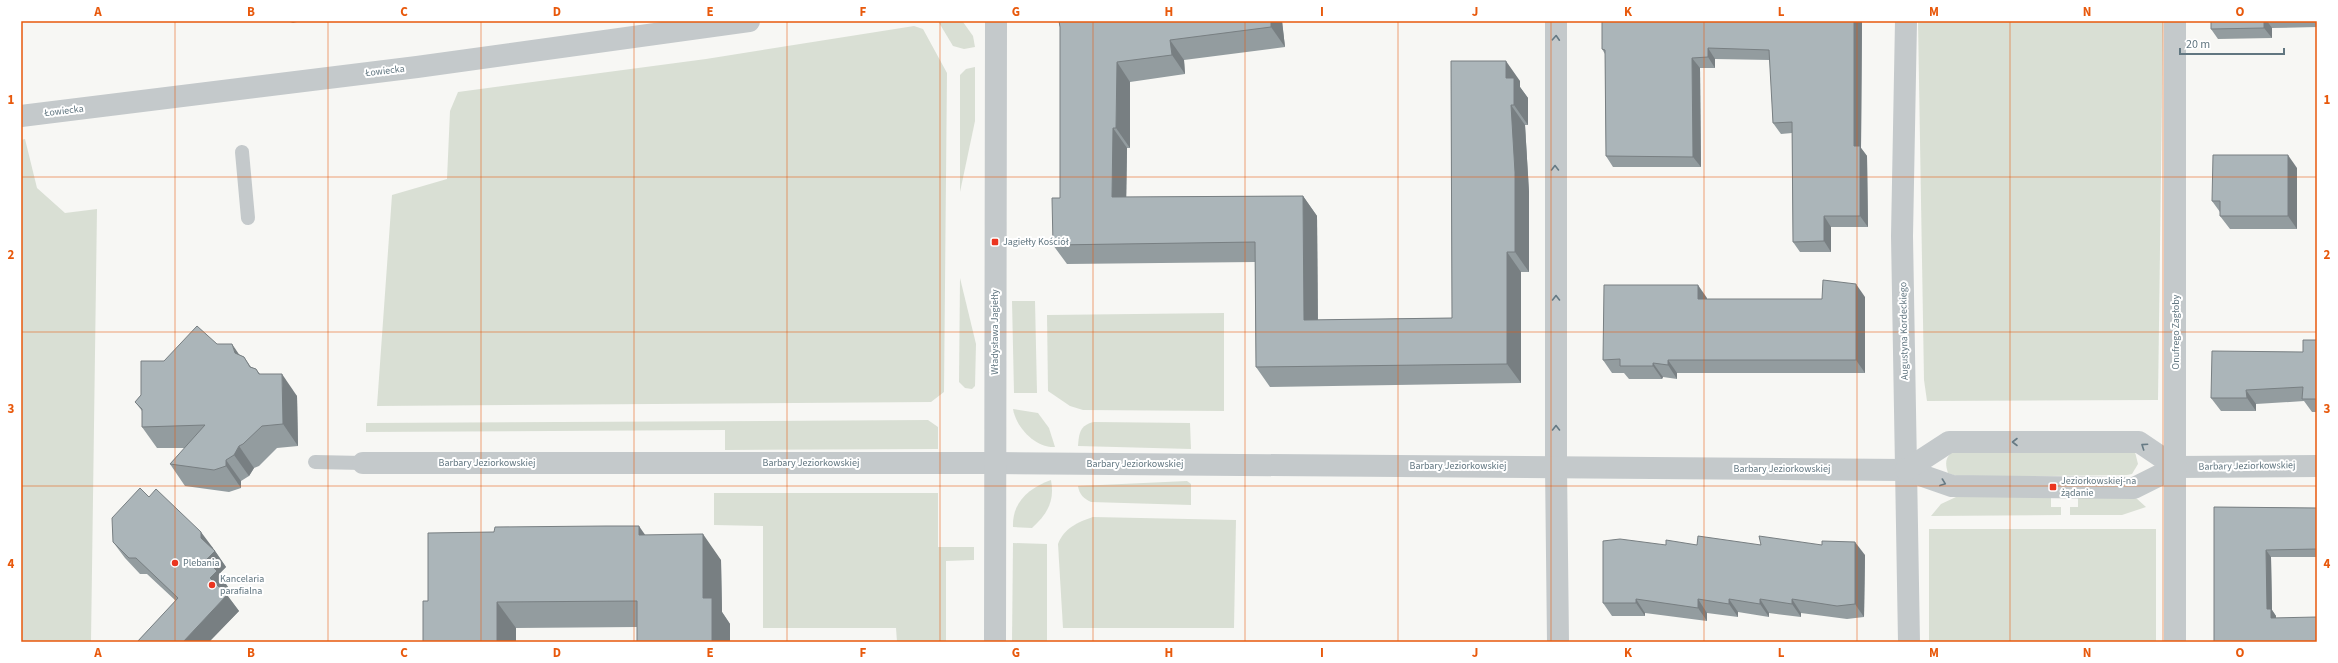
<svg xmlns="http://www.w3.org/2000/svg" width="2338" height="663" viewBox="0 0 2338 663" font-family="'Source Sans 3',sans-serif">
	<rect width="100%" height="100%" fill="#f7f7f4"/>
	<g fill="#d9dfd4">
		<polygon points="938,21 963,22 973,36 975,47 964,49 953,46"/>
		<polygon points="1918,21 2163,21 2158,400 1927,401 1924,380"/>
		<polygon points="914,26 923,29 947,73 944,392 931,402 377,406 392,195 447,179 450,111 458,92 706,59"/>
		<polygon points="975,67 975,121 960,192 960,75 966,69"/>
		<polygon points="25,139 37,188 65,213 97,209 91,642 21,642 21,140"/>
		<polygon points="960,278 976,344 975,386 972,389 965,388 959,382"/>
		<polygon points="1012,301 1035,301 1037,393 1014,393"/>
		<polygon points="1224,313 1224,411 1083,410 1070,406 1048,391 1047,315"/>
		<path d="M1013,409L1038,413L1049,428L1055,447C1035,448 1016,427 1013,409Z"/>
		<polygon points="928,420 938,427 938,449 725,450 725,430 366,432 366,423"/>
		<path d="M1094,422L1190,423L1191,449L1078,446C1079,433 1080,425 1094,422Z"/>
		<path d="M1953,451L2135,452L2138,464L2132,474L2127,475L1959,477L1948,473C1945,463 1945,458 1953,451Z"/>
		<path d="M1051,480C1055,502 1047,514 1032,528L1013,527C1012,502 1029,488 1051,480Z"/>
		<path d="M1187,481L1191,484V505L1091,502C1084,499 1079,494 1078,486Z"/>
		<polygon points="714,493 938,493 938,547 974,547 974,560 946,561 946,642 897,642 896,628 763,628 763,526 714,525"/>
		<polygon points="1956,497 2051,497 2051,507 2061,507 2061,515 1931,516 1941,504"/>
		<polygon points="2078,497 2136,498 2146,507 2122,515 2070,515 2070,507 2078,507"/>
		<path d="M1093,517L1236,520L1234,628H1063L1058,544C1064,528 1078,522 1093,517Z"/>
		<rect x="1929" y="529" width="227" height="113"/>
		<polygon points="1013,543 1047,544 1047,642 1012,642"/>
	</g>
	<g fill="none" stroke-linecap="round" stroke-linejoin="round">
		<g stroke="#c4c9cb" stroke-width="14">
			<polyline points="242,152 248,218"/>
			<polyline points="315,462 363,463"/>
		</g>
		<g stroke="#c4c9cb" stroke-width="22">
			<polyline points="1556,21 1556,467 1558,642"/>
			<polyline points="1906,21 1902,236 1909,642"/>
			<polyline points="21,116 417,67 749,21"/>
			<polyline points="363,463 994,463 1906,470 1952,486 2134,488 2176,467 2317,466"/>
			<polyline points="1906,470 1949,442 2139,442 2176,467"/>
			<polyline points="995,642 996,21"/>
			<polyline points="2175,642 2175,21"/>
		</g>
	</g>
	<g fill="#939c9f">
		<polygon points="287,21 301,21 293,23"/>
		<polygon points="1059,21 1282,21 1285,47 1184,60 1185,74 1130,82 1130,148 1127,148 1126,197 1303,196 1317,216 1318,320 1452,318 1451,61 1520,81 1520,87 1528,98 1528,125 1525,125 1529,192 1529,272 1521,272 1521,383 1270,387 1256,367 1255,262 1067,264 1053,245 1060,198 1060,27"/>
		<polygon points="1862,21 1861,148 1867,156 1868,227 1831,227 1831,252 1800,252 1793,242 1792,133 1781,134 1773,123 1770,60 1715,59 1715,68 1700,68 1701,167 1613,167 1606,156 1605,54 1602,49"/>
		<polygon points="2211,21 2317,21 2317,27 2272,28 2272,38 2218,39 2211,29"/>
		<polygon points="2297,168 2297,229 2230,229 2220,216 2220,212 2212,201"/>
		<polygon points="1865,297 1865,373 1677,373 1677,379 1663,377 1662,379 1629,379 1624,373 1612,373 1603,360 1707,298 1707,299 1822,299"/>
		<polygon points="2317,340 2317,412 2312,412 2304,401 2256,404 2256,411 2221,411 2211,398 2303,352"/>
		<polygon points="217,344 244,357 251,367 256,369 260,374 297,396 298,446 277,448 259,466 254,468 249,476 241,481 241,488 229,492 185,486 170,464 185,448 157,448 142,427 142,411 135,402 141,395"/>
		<polygon points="149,497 213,548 226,567 219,574 228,587 224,592 227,595 239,611 209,642 137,642 176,601 147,574 140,574 125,558 113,542"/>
		<polygon points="2214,507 2317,508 2317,557 2271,557 2272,610 2276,616 2276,618 2214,642"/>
		<polygon points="644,535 721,560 722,612 730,624 730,642 637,642 637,627 516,628 516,642 423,642 428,601"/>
		<polygon points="1666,545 1761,545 1865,555 1864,617 1847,619 1801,613 1801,617 1769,613 1769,617 1738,612 1738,617 1707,613 1707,621 1645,613 1645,616 1612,616 1603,603"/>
	</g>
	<g fill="#787f82">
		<polygon points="1271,21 1282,21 1285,47 1271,27"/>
		<polygon points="1854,21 1862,21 1861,148 1867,156 1868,227 1860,216 1854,146"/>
		<polygon points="2264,21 2267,21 2272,28 2272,38 2264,28"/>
		<polygon points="1170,40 1184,60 1185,74 1172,55"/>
		<polygon points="1708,48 1715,59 1715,68 1708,57"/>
		<polygon points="1692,58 1700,68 1701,167 1693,157"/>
		<polygon points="1506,61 1520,81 1520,87 1528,98 1528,125 1514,105 1506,78"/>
		<polygon points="1117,62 1130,82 1130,148 1116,128"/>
		<polygon points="1511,105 1525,125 1529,192 1529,272 1515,252"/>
		<polygon points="1113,128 1127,148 1126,217 1112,197"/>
		<polygon points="2288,155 2297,168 2297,229 2288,216"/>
		<polygon points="1303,196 1317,216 1318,340 1304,320"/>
		<polygon points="1824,216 1831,227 1831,252 1824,241"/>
		<polygon points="1507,252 1521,272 1521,383 1507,364"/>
		<polygon points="1856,284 1865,297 1865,373 1856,360"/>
		<polygon points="1698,285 1707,298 1707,312 1698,299"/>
		<polygon points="232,344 247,366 235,353"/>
		<polygon points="1668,360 1677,373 1677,379 1668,365"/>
		<polygon points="1653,363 1663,377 1662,379 1653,366"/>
		<polygon points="282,374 297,396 298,446 283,424"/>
		<polygon points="2246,390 2256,404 2256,411 2247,398"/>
		<polygon points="239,446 254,468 249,476 234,455"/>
		<polygon points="226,460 241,481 241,488 226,466"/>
		<polygon points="639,526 657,552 639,535"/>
		<polygon points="201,532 213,548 213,553 215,551 226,567 219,574 228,587 221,595 210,578 201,538"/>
		<polygon points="703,534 721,560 722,612 730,624 730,642 712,642 703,598"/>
		<polygon points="1855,542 1865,555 1864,617 1855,604"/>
		<polygon points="2266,550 2271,557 2272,610 2276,616 2276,625 2271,618 2267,609"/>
		<polygon points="227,595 239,611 209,642 183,642"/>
		<polygon points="1636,599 1645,613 1645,616 1636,603"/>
		<polygon points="1698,599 1707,613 1707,621 1698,608"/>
		<polygon points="1729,599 1738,612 1738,617 1729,604"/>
		<polygon points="1760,599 1769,613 1769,617 1760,604"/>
		<polygon points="1792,599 1801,613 1801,617 1792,604"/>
		<polygon points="497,602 516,628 516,642 497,642"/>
	</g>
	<g fill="#abb5b9" stroke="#787f82">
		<polygon points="1059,21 1271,21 1271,27 1170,40 1172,55 1117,62 1116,128 1113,128 1112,197 1303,196 1304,320 1452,318 1451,61 1506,61 1506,78 1514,78 1514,105 1511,105 1515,172 1515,252 1507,252 1507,364 1256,367 1255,242 1053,245 1052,198 1060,198 1060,27"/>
		<polygon points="1602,21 1854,21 1854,146 1860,146 1860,216 1824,216 1824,241 1793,242 1792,122 1773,123 1769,50 1708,48 1708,57 1692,58 1693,157 1606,156 1605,50 1602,49"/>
		<polygon points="2211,21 2264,21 2264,28 2211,29"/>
		<polygon points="2213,155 2288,155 2288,216 2220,216 2220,201 2212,201"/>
		<polygon points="1823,280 1856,284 1856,360 1668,360 1668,365 1653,363 1653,366 1620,366 1620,359 1603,360 1604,285 1698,285 1698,299 1822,299"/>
		<polygon points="197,326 217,344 232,344 235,353 244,357 250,367 256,369 259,374 282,374 283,424 262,426 243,444 239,446 234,455 226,460 226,466 214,470 170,464 205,425 142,427 142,409 135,402 141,395 141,361 164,361"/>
		<polygon points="2303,340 2317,340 2317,399 2302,399 2303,387 2246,390 2247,398 2211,398 2212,351 2303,352"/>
		<polygon points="140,488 149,497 156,489 201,532 201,538 215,551 206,560 217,571 210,578 227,595 183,642 137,642 178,598 136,558 129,558 113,542 112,518"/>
		<polygon points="2214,507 2317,508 2317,549 2266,550 2267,609 2271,609 2271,618 2317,617 2317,642 2214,642"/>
		<polygon points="606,526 639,526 639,535 703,534 703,598 712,598 712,642 637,642 637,601 497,602 497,642 423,642 423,601 428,601 428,533 494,532 495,527"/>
		<polygon points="1698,536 1761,545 1759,536 1822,545 1822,541 1855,542 1855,604 1837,606 1792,599 1792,604 1760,599 1760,604 1729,599 1729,604 1698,599 1698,608 1636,599 1636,603 1603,603 1603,541 1620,539 1666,545 1666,540 1697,545"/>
	</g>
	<defs><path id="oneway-chevron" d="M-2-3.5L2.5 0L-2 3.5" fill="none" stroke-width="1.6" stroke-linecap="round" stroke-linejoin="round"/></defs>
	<g stroke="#667a84">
		<use href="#oneway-chevron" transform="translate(1556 38) rotate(-87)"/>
		<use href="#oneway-chevron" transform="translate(1555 168) rotate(-90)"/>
		<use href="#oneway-chevron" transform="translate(1556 298) rotate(-90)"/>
		<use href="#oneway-chevron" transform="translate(1556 428) rotate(-90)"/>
		<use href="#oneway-chevron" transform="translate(2015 442) rotate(-180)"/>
		<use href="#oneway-chevron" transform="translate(2144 446) rotate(-146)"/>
		<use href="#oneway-chevron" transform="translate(1943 483) rotate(20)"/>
	</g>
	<path fill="none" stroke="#e8590c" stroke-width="1" stroke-opacity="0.55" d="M175,21V642M328,21V642M481,21V642M634,21V642M787,21V642M940,21V642M1093,21V642M1245,21V642M1398,21V642M1551,21V642M1704,21V642M1857,21V642M2010,21V642M2163,21V642M21,177H2317M21,332H2317M21,486H2317"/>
	<g fill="#eb3520" stroke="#fff" stroke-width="1.5">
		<rect x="991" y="238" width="8" height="8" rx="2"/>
		<rect x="2049" y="483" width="8" height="8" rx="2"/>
		<circle cx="175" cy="563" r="4"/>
		<circle cx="212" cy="585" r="4"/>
	</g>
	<g text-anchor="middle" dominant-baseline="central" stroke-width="4" stroke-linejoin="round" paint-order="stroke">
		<g font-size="10" fill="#617680" stroke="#fff">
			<text transform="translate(385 71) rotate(-7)">Łowiecka</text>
			<text transform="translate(64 111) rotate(-7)">Łowiecka</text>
			<text transform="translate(1904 331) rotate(-91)">Augustyna Kordeckiego</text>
			<text transform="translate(995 332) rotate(-90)">Władysława Jagiełły</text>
			<text transform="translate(2176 332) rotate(-90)">Onufrego Zagłoby</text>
			<text x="487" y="463">Barbary Jeziorkowskiej</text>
			<text x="811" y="463">Barbary Jeziorkowskiej</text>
			<text x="1135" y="464">Barbary Jeziorkowskiej</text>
			<text x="1458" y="466">Barbary Jeziorkowskiej</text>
			<text transform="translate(2247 466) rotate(-1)">Barbary Jeziorkowskiej</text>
			<text x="1782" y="469">Barbary Jeziorkowskiej</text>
		</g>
		<g font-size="10" fill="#617680" stroke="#fff" text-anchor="start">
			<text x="1003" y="242">Jagiełły Kościół</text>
			<text x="2061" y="481">Jeziorkowskiej-na<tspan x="2061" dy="12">żądanie</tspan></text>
			<text x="183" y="563">Plebania</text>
			<text x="220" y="579">Kancelaria<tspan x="220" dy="12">parafialna</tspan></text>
		</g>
	</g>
	<rect width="2338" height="663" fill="none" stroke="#ffffff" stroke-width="44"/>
	<path d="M2180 48v6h104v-6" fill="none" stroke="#617680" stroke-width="2"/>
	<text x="2186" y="48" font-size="12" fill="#617680" stroke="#ffffff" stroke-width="3" paint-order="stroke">20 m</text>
	<rect x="22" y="22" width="2294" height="619" fill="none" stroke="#e8590c" stroke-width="1.5"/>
	<g font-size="13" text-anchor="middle" font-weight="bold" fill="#e8590c">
		<text x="98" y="16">A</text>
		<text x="251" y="16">B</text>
		<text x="404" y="16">C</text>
		<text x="557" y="16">D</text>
		<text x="710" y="16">E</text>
		<text x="863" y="16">F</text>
		<text x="1016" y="16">G</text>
		<text x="1169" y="16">H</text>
		<text x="1322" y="16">I</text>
		<text x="1475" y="16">J</text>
		<text x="1628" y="16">K</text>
		<text x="1781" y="16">L</text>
		<text x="1934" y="16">M</text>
		<text x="2087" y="16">N</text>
		<text x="2240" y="16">O</text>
		<text x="11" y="104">1</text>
		<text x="2327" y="104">1</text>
		<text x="11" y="259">2</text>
		<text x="2327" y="259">2</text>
		<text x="11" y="413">3</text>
		<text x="2327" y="413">3</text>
		<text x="11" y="568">4</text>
		<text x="2327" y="568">4</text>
		<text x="98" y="657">A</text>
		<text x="251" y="657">B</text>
		<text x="404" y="657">C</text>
		<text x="557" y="657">D</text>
		<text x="710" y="657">E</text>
		<text x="863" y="657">F</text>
		<text x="1016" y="657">G</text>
		<text x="1169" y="657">H</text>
		<text x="1322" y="657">I</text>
		<text x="1475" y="657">J</text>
		<text x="1628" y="657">K</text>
		<text x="1781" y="657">L</text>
		<text x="1934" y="657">M</text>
		<text x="2087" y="657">N</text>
		<text x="2240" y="657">O</text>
	</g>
</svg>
